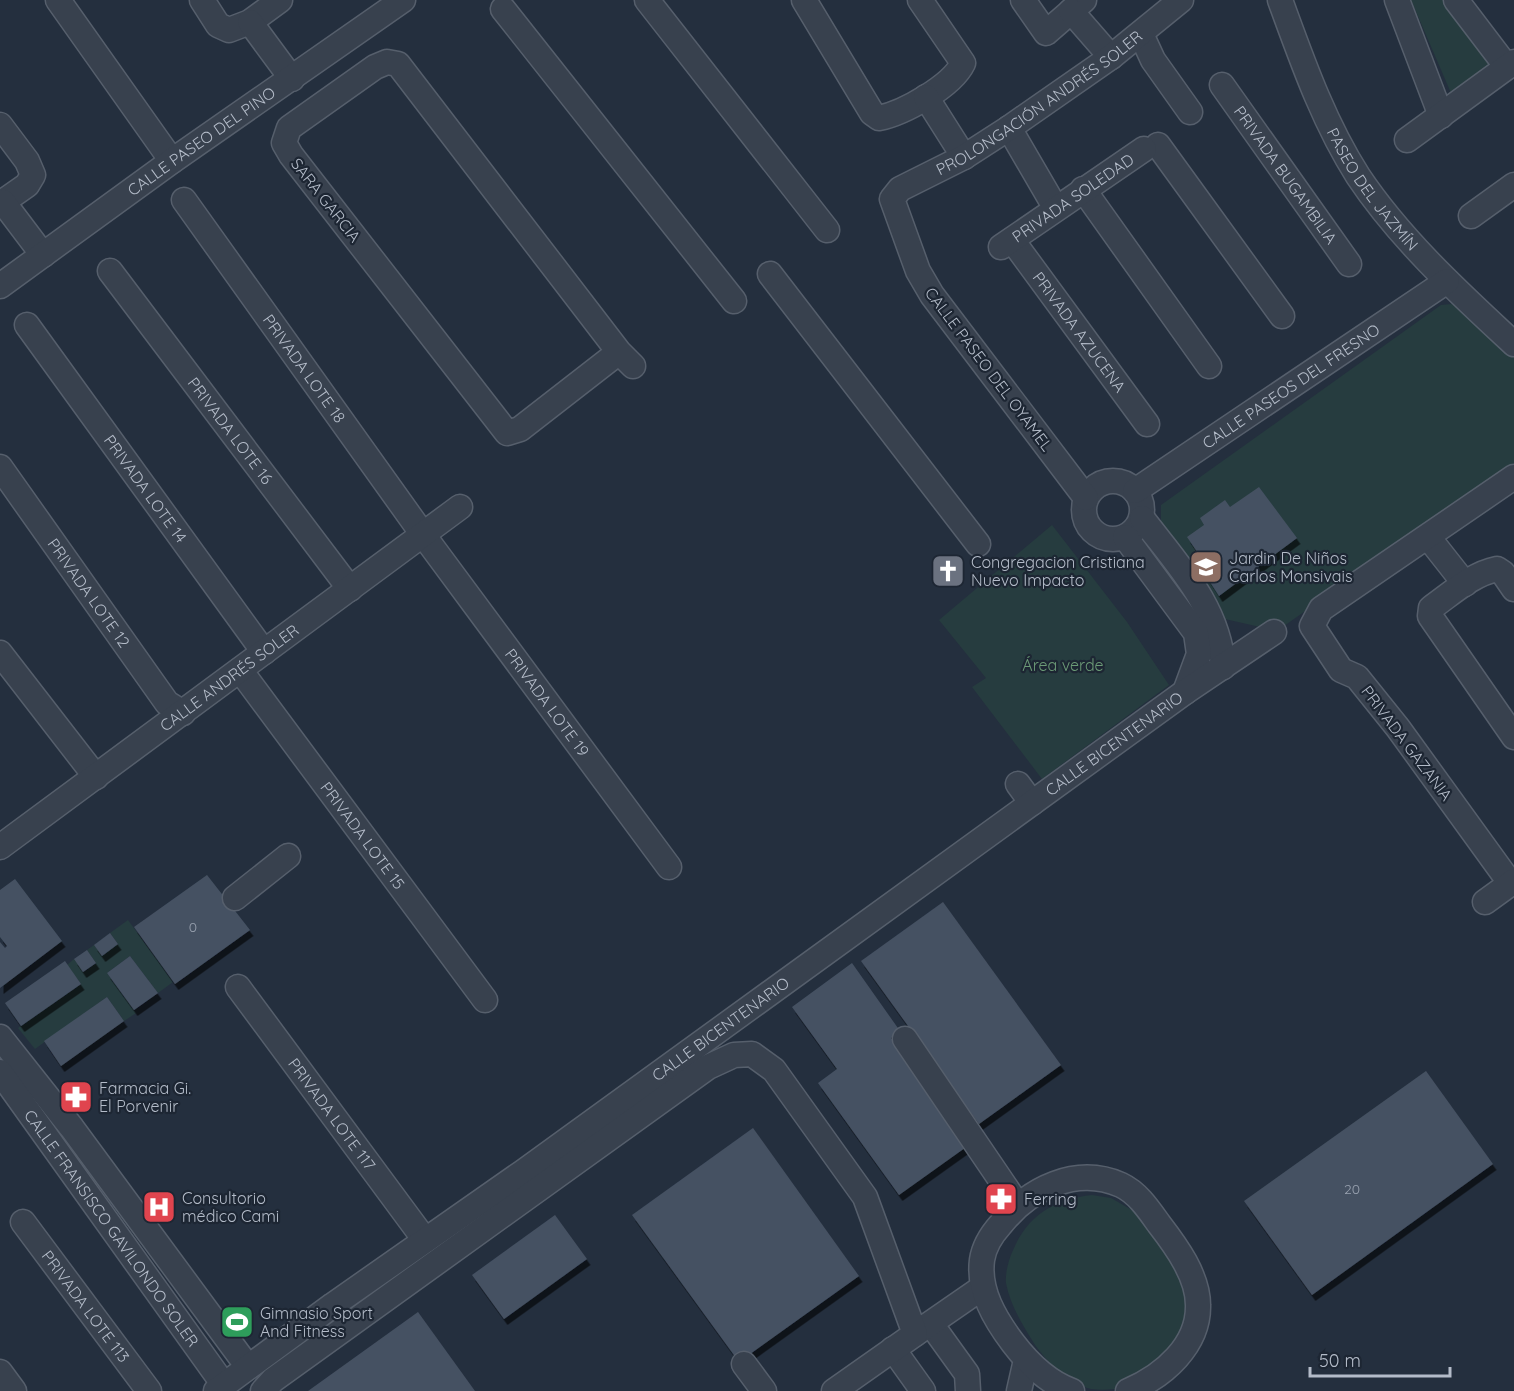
<svg xmlns="http://www.w3.org/2000/svg" width="1514" height="1391" viewBox="0 0 1514 1391" font-family="Quicksand,sans-serif">
	<defs>
		<filter id="shadow"><feDropShadow dx="3.5" dy="6" stdDeviation="0" flood-color="#0009"/></filter>
	</defs>
	<rect width="100%" height="100%" fill="#242f3e"/>
	<g fill="#263c3f">
		<polygon points="1411,0 1445,0 1495,70 1454,100"/>
		<polygon points="1452,304 1514,351 1514,463 1277,631 1225,619 1161,524 1161,505 1441,305"/>
		<polygon points="1052,525 1127,622 1169,685 1042,779 972,687 986,678 939,620"/>
		<polygon points="128,920 173,982 158,993 130,956 107,973 136,1013 124,1021 107,997 35,1049 18,1028 81,984 67,965 74,959 84,972 96,963 87,950 94,945 103,956 118,944 110,933"/>
		<path d="M1092,1195L1111,1198L1144,1217L1184,1275L1190,1322L1141,1386C1124,1388 1108,1391 1091,1389C1067,1383 1049,1364 1035,1345C1023,1326 1010,1305 1006,1283C1005,1272 1009,1258 1014,1248C1029,1214 1056,1199 1092,1195Z"/>
	</g>
	<g fill="#455162" filter="url(#shadow)">
		<polygon points="1259,487 1297,538 1219,596 1197,562 1202,559 1187,537 1204,525 1200,518 1225,500 1230,507"/>
		<polygon points="207,875 250,930 175,984 134,927"/>
		<polygon points="15,879 62,941 0,988 0,942 5,948 7,946 0,937 0,890"/>
		<polygon points="943,902 1061,1065 979,1124 861,961"/>
		<polygon points="110,933 118,944 102,956 94,945"/>
		<polygon points="87,950 96,963 83,972 74,959"/>
		<polygon points="130,956 158,993 134,1010 107,973"/>
		<polygon points="65,961 81,984 21,1026 5,1003"/>
		<polygon points="852,963 900,1031 891,1038 969,1145 899,1195 818,1083 837,1069 792,1007"/>
		<polygon points="107,997 124,1021 61,1066 44,1041"/>
		<polygon points="1426,1071 1493,1164 1312,1295 1244,1201"/>
		<polygon points="753,1128 859,1276 739,1362 632,1215"/>
		<polygon points="555,1215 587,1259 504,1319 472,1275"/>
		<polygon points="418,1312 475,1391 308,1391"/>
	</g>
	<g fill="none" stroke-linecap="round" stroke-linejoin="round">
		<defs>
			<g id="minor">
				<polyline points="58,0 172,161"/>
				<polyline points="202,0 218,25 229,30 250,22 280,0"/>
				<polyline points="647,0 827,230"/>
				<path d="M804,0L872,113L879,118C904,113 952,86 963,63L920,0"/>
				<polyline points="1023,0 1046,33 1084,0"/>
				<path id="s1" d="M1280,0C1302,60 1323,121 1358,176C1400,239 1458,292 1514,344"/>
				<polyline points="1397,0 1441,116"/>
				<polyline points="1456,0 1507,67"/>
				<polyline points="503,9 734,301"/>
				<polyline points="1071,11 1111,57"/>
				<polyline points="250,22 292,79"/>
				<polyline points="1141,34 1153,60 1190,112"/>
				<path id="s2" d="M1222,85L1349,264"/>
				<polyline points="926,97 964,157"/>
				<polyline points="0,125 27,161 33,175 27,185 0,204"/>
				<polyline points="1009,128 1055,207"/>
				<polyline points="1407,140 1514,62"/>
				<polyline points="1158,145 1282,316"/>
				<polyline points="1083,189 1209,366"/>
				<path id="s3" d="M184,200L424,536L669,867"/>
				<polyline points="3,202 43,255"/>
				<polyline points="1471,216 1514,185"/>
				<path id="s4" d="M1012,240L1147,424"/>
				<path id="s5" d="M1001,247L1144,149"/>
				<path id="s6" d="M110,271L350,589"/>
				<polyline points="770,274 978,544"/>
				<path id="s7" d="M0,286L172,161L403,0"/>
				<path id="s8" d="M27,325L264,652"/>
				<polyline points="619,352 520,429 507,433 291,155 284,143 289,128 375,67 387,62 398,64 619,352 633,366"/>
				<path id="s9" d="M0,467L167,703L183,713"/>
				<circle cx="1113" cy="510" r="29"/>
				<path id="s10" d="M1135,491L1447,281"/>
				<path id="s11" d="M1086,498L932,295L918,271L892,199L900,189L964,157L1009,128L1111,57L1181,0"/>
				<path d="M1142,518C1177,564 1219,607 1223,667"/>
				<polyline points="1125,537 1196,633 1199,654 1185,692"/>
				<polyline points="1428,537 1465,584"/>
				<path d="M1514,589L1503,573L1497,569C1472,574 1451,594 1431,608L1430,616L1514,737"/>
				<polyline points="0,653 96,777"/>
				<path id="s12" d="M240,670L485,1000"/>
				<polyline points="1018,784 1032,803"/>
				<path id="s13" d="M0,847L460,507"/>
				<polyline points="1511,884 1398,728 1357,677 1341,670 1312,626 1321,609 1514,477"/>
				<polyline points="235,898 288,856"/>
				<polyline points="1485,902 1514,881"/>
				<path id="s14" d="M238,987L425,1240"/>
				<polyline points="0,1037 72,1128 248,1367"/>
				<polyline points="905,1039 1017,1204"/>
				<path id="s15" d="M0,1072L224,1385"/>
				<path id="s16" d="M23,1222L149,1391"/>
				<polyline points="931,1324 967,1374 968,1391"/>
				<polyline points="915,1334 983,1287"/>
				<polyline points="893,1349 923,1391"/>
				<polyline points="744,1364 764,1391"/>
				<polyline points="0,1372 14,1391"/>
				<path id="s17" d="M216,1391L333,1305L523,1172L1185,692L1274,632"/>
				<polyline points="263,1391 273,1380 708,1067 734,1055 752,1054 774,1070 865,1197 915,1334 834,1391"/>
				<polyline points="1019,1391 1026,1360"/>
				<path d="M1072,1391C1047,1382 1029,1364 1013,1343C995,1319 978,1291 982,1260C984,1246 992,1234 1001,1224C1029,1189 1076,1165 1121,1185C1138,1193 1149,1210 1159,1224C1176,1246 1198,1276 1198,1305C1199,1345 1164,1376 1128,1391"/>
			</g>
		</defs>
		<use href="#minor" stroke="#565f6c" stroke-width="27"/>
		<use href="#minor" stroke="#38414e" stroke-width="24"/>
	</g>
	<defs>
		<symbol id="school-square" viewBox="-11 -11 22 22"><rect x="-9" y="-9" width="18" height="18" rx="4" fill="#8d6e63" stroke="#1d2633"/><path d="M0-5L7-2L0 1L-7-2ZM-4 1L0 2.5L4 1V4Q0 6-4 4Z" fill="#fff"/></symbol>
		<symbol id="church-square" viewBox="-11 -11 22 22"><rect x="-9" y="-9" width="18" height="18" rx="4" fill="#6b7280" stroke="#1d2633"/><path d="M-1.2-6h2.4v3.5h3.3v2.4h-3.3V6h-2.4V-.1h-3.3v-2.4h3.3Z" fill="#fff"/></symbol>
		<symbol id="pharmacy-square" viewBox="-11 -11 22 22"><rect x="-9" y="-9" width="18" height="18" rx="4" fill="#e0444e" stroke="#1d2633"/><path d="M-2-6h4v4h4v4h-4v4h-4v-4h-4v-4h4Z" fill="#fff"/></symbol>
		<symbol id="hospital-square" viewBox="-11 -11 22 22"><rect x="-9" y="-9" width="18" height="18" rx="4" fill="#e0444e" stroke="#1d2633"/><path d="M-5-5h3v3.5h4V-5h3V5h-3V1.5h-4V5h-3Z" fill="#fff"/></symbol>
		<symbol id="stadium-square" viewBox="-11 -11 22 22"><rect x="-9" y="-9" width="18" height="18" rx="4" fill="#2e9e5b" stroke="#1d2633"/><path d="M0-5a6.5 5 0 1 0 0 10a6.5 5 0 1 0 0-10ZM-3.5-1.8h7v3.6h-7Z" fill="#fff"/></symbol>
	</defs>
	<g fill-rule="evenodd">
		<use href="#school-square" x="1187" y="548" width="38" height="38"/>
		<use href="#church-square" x="929" y="552" width="38" height="38"/>
		<use href="#pharmacy-square" x="57" y="1078" width="38" height="38"/>
		<use href="#pharmacy-square" x="982" y="1180" width="38" height="38"/>
		<use href="#hospital-square" x="140" y="1188" width="38" height="38"/>
		<use href="#stadium-square" x="218" y="1303" width="38" height="38"/>
	</g>
	<g text-anchor="middle" dominant-baseline="central" stroke-width="4.5" stroke-linejoin="round" paint-order="stroke">
		<g font-size="14" fill="#98a1af">
			<text x="193" y="927">0</text>
			<text x="1352" y="1189">20</text>
		</g>
		<g font-size="16" fill="#b4bcc9" stroke="#1d2633">
			<text stroke="none"><textPath href="#s11" startOffset="536">PROLONGACIÓN ANDRÉS SOLER</textPath></text>
			<text stroke="none"><textPath href="#s7" startOffset="248">CALLE PASEO DEL PINO</textPath></text>
			<text stroke="none"><textPath href="#s2" startOffset="110">PRIVADA BUGAMBILIA</textPath></text>
			<text stroke="none"><textPath href="#s1" startOffset="212">PASEO DEL JAZMÍN</textPath></text>
			<text stroke="none"><textPath href="#s5" startOffset="87">PRIVADA SOLEDAD</textPath></text>
			<text transform="translate(326 200) rotate(52)">SARA GARCIA</text>
			<text stroke="none"><textPath href="#s4" startOffset="114">PRIVADA AZUCENA</textPath></text>
			<text stroke="none"><textPath href="#s3" startOffset="207">PRIVADA LOTE 18</textPath></text>
			<text transform="translate(989 369) rotate(53)">CALLE PASEO DEL OYAMEL</text>
			<text stroke="none"><textPath href="#s10" startOffset="188">CALLE PASEOS DEL FRESNO</textPath></text>
			<text stroke="none"><textPath href="#s6" startOffset="200">PRIVADA LOTE 16</textPath></text>
			<text stroke="none"><textPath href="#s8" startOffset="202">PRIVADA LOTE 14</textPath></text>
			<text stroke="none"><textPath href="#s9" startOffset="154">PRIVADA LOTE 12</textPath></text>
			<text stroke="none"><textPath href="#s13" startOffset="285">CALLE ANDRÉS SOLER</textPath></text>
			<text stroke="none"><textPath href="#s3" startOffset="620">PRIVADA LOTE 19</textPath></text>
			<text transform="translate(1407 743) rotate(53)">PRIVADA GAZANIA</text>
			<text stroke="none"><textPath href="#s17" startOffset="1107">CALLE BICENTENARIO</textPath></text>
			<text stroke="none"><textPath href="#s12" startOffset="206">PRIVADA LOTE 15</textPath></text>
			<text stroke="none"><textPath href="#s17" startOffset="621">CALLE BICENTENARIO</textPath></text>
			<text stroke="none"><textPath href="#s14" startOffset="158">PRIVADA LOTE 117</textPath></text>
			<text stroke="none"><textPath href="#s15" startOffset="192">CALLE FRANSISCO GAVILONDO SOLER</textPath></text>
			<text stroke="none"><textPath href="#s16" startOffset="105">PRIVADA LOTE 113</textPath></text>
		</g>
		<g font-size="16" fill="#b4bcc9" stroke="#1d2633" text-anchor="start">
			<text x="1229" y="558">Jardin De Niños<tspan x="1229" dy="18">Carlos Monsivais</tspan></text>
			<text x="971" y="562">Congregacion Cristiana<tspan x="971" dy="18">Nuevo Impacto</tspan></text>
			<text x="99" y="1088">Farmacia Gi.<tspan x="99" dy="18">El Porvenir</tspan></text>
			<text x="182" y="1198">Consultorio<tspan x="182" dy="18">médico Cami</tspan></text>
			<text x="1024" y="1199">Ferring</text>
			<text x="260" y="1313">Gimnasio Sport<tspan x="260" dy="18">And Fitness</tspan></text>
		</g>
		<g font-size="16" fill="#6b9a76" stroke="#1d2633">
			<text x="1063" y="665">Área verde</text>
		</g>
	</g>
	<path d="M1310 1367v9h140v-9" fill="none" stroke="#b4bcc9" stroke-width="3"/>
	<text x="1319" y="1367" font-size="18" fill="#b4bcc9" stroke="#1d2633" stroke-width="4.5" paint-order="stroke">50 m</text>
</svg>
